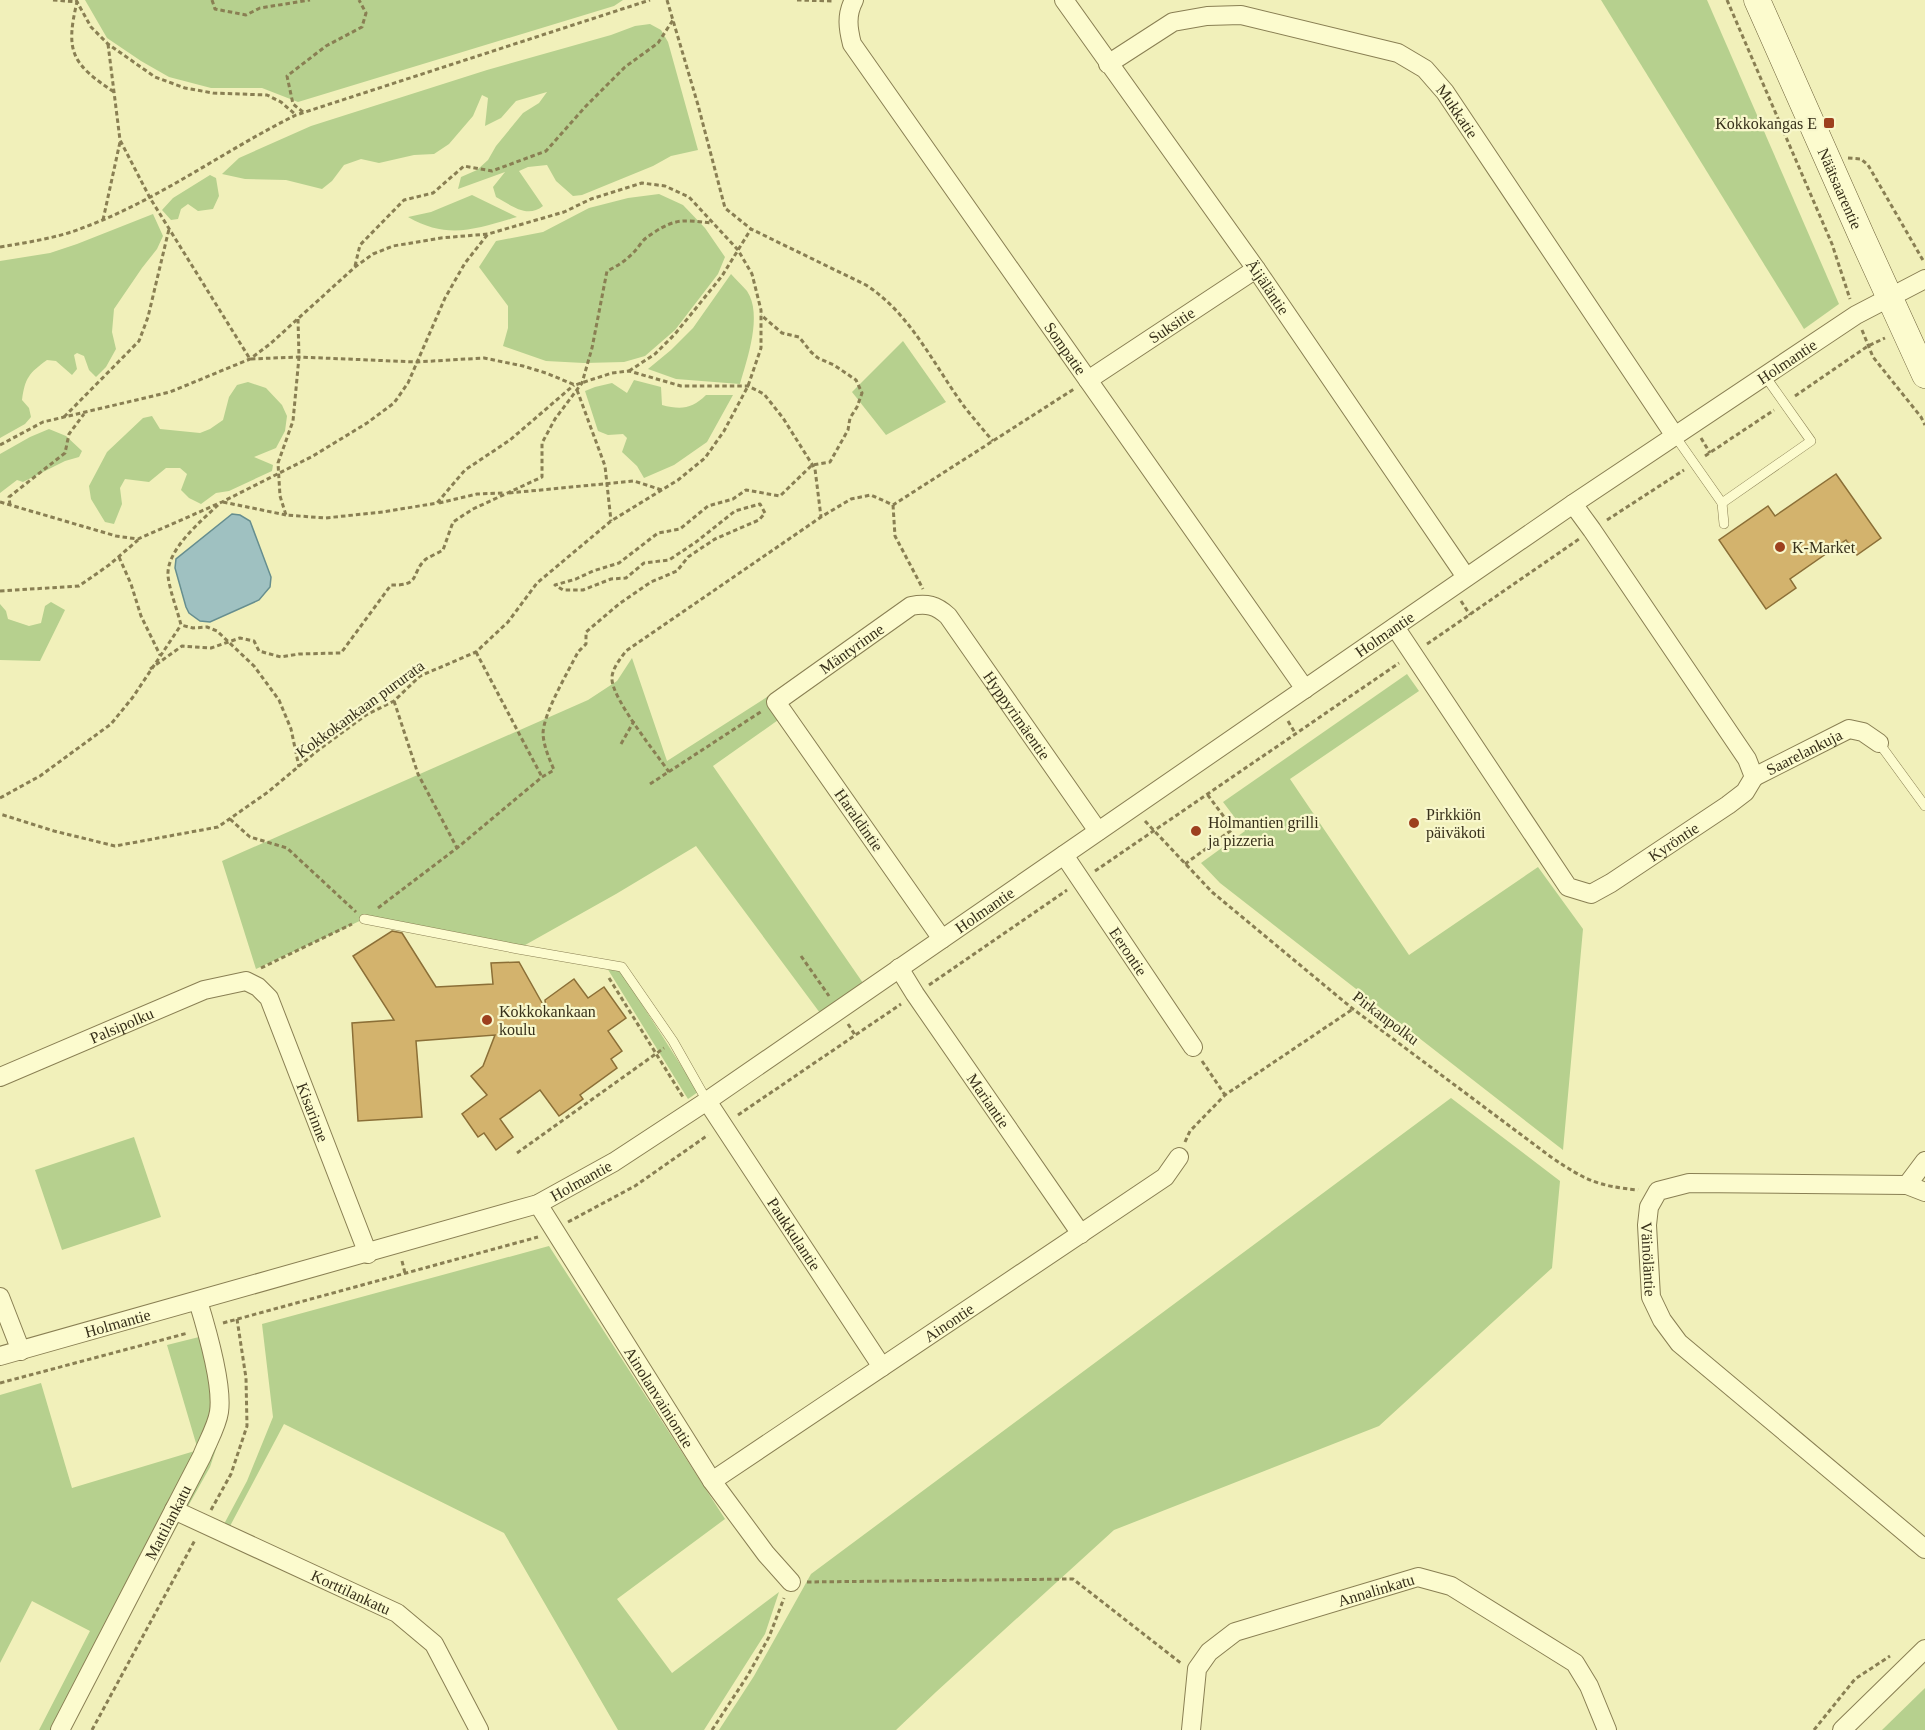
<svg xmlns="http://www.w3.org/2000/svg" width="1925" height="1730" viewBox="0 0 1925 1730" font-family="'Times New Roman',serif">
	<rect width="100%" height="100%" fill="#f1f0ba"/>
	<g fill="#b6d08e">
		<polygon points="85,0 623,0 614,6 298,102 262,88 211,88 169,77 141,61 107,38"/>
		<polygon points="1601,0 1707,0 1839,304 1804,329"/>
		<path d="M650,24L661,30L668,42L698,150L671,156L653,166L582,195L573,196L556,181L547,165L528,167L519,171L543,206C527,219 511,205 496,197L493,187L505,172L458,189L461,177L477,170L488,160L496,146L523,113L539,103L547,92L516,101L501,118L485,126L488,98L482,95L473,116L449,144L434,154L414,155L379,163L361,159L344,165L332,181L322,189L286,180L245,179L222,174L239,158L311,126L487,70L611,35L635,26Z"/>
		<polygon points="210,175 216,178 219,196 213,209 198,211 188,204 181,209 178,219 171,220 162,210 173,198"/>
		<polygon points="659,194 683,205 705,228 725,257 718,274 675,330 645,356 624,362 584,363 546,361 503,346 508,328 508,306 479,267 496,241 543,232 589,208 628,198"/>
		<path d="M472,195L517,217C476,229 448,240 408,217L431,212Z"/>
		<path d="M153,214L163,236L157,249L142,268L114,309L112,332L116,349L106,367L96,377L89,370L84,356L77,353L74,355L77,369L72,375L56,361L47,360C29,373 25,378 22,400L29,408L31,417L25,424L0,438V261L50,253L77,244Z"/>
		<path d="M731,274C736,280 742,285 747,291C763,315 747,359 740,384L676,379L648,369L671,350L693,328Z"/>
		<polygon points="903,341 946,402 886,435 852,392"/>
		<path d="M634,380L661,387L662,405C681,410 692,409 706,395H733L707,442L674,465L644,478L637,466L622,452L627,438L623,434L608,435L598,431L585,391L595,387L612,383L627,393Z"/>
		<polygon points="248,382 266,388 282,405 287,416 285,431 276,448 254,457 273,465 272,471 229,491 216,493 201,504 189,498 181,490 187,474 180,468 166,468 149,482 125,479 120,488 122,504 114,524 105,522 91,499 89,486 107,452 143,418 152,416 160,429 200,433 210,429 223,420 229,397 237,385"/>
		<polygon points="49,429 66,436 82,451 79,457 65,461 23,482 17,480 0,493 0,454 30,437"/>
		<polygon points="51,602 65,610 40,661 0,660 0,604 6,611 8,619 29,626 41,623 45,606"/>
		<polygon points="632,658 667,761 767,697 781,718 713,766 863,983 820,1013 696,846 616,894 518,949 364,919 256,969 222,861 588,700 617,681"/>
		<polygon points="1407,674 1419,691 1290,779 1409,955 1538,867 1583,929 1563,1150 1220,883 1201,863 1245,831 1223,802"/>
		<polygon points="607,968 620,970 698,1092 688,1099"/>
		<polygon points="1451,1098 1560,1181 1552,1268 1379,1426 1114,1530 936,1692 896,1730 719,1730 754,1676 811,1574"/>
		<polygon points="134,1137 161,1217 62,1250 35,1170"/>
		<polygon points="549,1246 725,1519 617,1599 672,1673 779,1592 765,1634 704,1730 618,1730 504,1533 284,1424 229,1528 223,1526 247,1481 273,1417 262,1324"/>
		<polygon points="215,1333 223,1428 210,1467 63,1730 39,1730 90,1631 32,1601 0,1663 0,1395 41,1383 72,1488 198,1450 167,1345"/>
		<polygon points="1925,1688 1925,1730 1882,1730"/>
	</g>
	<polygon fill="#9fc1c1" stroke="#668e8f" stroke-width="1.5" points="232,514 240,515 250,521 271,577 270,587 259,600 210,622 200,621 189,613 186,607 175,568 176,559"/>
	<g fill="#d3b36d" stroke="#8b6f37" stroke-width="1.5">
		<polygon points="1836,474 1881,538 1857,555 1846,540 1790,579 1796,588 1766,609 1719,540 1768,506 1775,516"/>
		<polygon points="392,931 402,933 436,987 493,984 491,963 519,962 546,1010 545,1000 574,979 588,998 604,987 626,1018 608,1031 622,1051 611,1059 617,1068 580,1095 583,1099 559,1116 540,1090 500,1119 513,1137 496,1150 484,1133 478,1137 462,1114 487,1095 471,1076 483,1066 495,1035 416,1041 422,1117 358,1121 352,1023 394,1020 353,956"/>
	</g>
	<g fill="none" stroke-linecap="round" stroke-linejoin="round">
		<defs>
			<g id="lane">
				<polyline points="1675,436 1722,503 1811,441 1765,376"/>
				<polyline points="1722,503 1724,524"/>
				<polyline points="1879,743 1925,806"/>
				<polyline points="364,919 518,949 622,967 673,1041 707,1101"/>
			</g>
			<g id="street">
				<path id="s1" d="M854,0C846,15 848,28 852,44L1305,689"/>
				<path id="s2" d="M1064,0L1256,269L1466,577"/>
				<path id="s3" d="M1108,64L1173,22L1207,16L1241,15L1398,53L1425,69L1445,92L1675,436"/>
				<path id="s4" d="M1088,380L1256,269"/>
				<path id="s5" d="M1395,627L1568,887L1591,894L1611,883L1728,805L1745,792L1754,777L1747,759L1592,530L1573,504"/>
				<path id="s6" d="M1754,777L1849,729L1863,732L1879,743"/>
				<path id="s7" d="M1064,855L1193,1047"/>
				<path id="s8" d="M942,939L776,702L911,606C927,603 936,605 948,616L1098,831"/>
				<path id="s9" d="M899,968L915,994L1081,1234"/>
				<path id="s10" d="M0,1077L204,990L246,981L258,987L269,998L368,1254"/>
				<path id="s11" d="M707,1101L882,1367"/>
				<polyline points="1907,1185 1925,1161"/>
				<path id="s12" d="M1925,1192L1907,1185L1689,1183L1658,1191L1649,1207L1647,1225L1651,1297L1662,1320L1679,1343L1925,1549"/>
				<path id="s13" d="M538,1204L712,1481L766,1554L791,1582"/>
				<polyline points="0,1297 21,1351"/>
				<path id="s14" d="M0,1356L538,1204L614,1162L707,1101L1573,504L1856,315L1925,279"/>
				<path id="s15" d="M712,1481L1165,1177L1179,1157"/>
				<path id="s16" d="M174,1510L397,1613L434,1644L479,1730"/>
				<path id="s17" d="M60,1730L202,1456C207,1443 217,1426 219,1412C223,1386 206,1327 198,1301"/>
				<path id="s18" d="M1191,1730L1197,1669L1209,1652L1235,1632L1418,1577L1451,1586L1575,1663L1589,1686L1607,1730"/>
				<polyline points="1842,1730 1925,1649"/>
			</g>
			<g id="secondary">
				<path id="s19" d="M1757,0L1862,237L1925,375"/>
			</g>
		</defs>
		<use href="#lane" stroke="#897f53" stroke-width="10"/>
		<use href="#street" stroke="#897f53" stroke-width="20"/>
		<use href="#secondary" stroke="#6b5f37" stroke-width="27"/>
		<g stroke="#897f53" stroke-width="3" stroke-dasharray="4.5 3" stroke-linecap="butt">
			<path d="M53,0L77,2C65,52 72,64 114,92"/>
			<polyline points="76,0 91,27 108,44 155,77 185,88 213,93 267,95 281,102 296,115"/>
			<polyline points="212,0 215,9 246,15 260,8 310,0"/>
			<path d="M667,0L698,105L725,208L751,229L866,285C912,315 934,366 966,409C975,420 984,431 993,441"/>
			<polyline points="797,0 834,1"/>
			<polyline points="1727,0 1832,244 1850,299"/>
			<polyline points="108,44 120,140 150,198 250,359 299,357 416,362 484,358 523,366 546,373 575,385 612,373 629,371 681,386 748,386 764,394 783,418 815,469 821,517"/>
			<polyline points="303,112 293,104 287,76 326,46 362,27 366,13 359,0"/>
			<polyline points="1848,158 1861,159 1868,165 1924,262"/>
			<polyline points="103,220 120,142"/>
			<path d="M0,247C29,242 58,238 85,227C160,199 225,150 296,115L650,0"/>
			<polyline points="355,266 360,245 404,200 433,193 464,166 492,171 546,151 586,106 625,67 658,43 673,20"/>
			<polyline points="298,319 299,357 293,421 278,463 280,496 286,515 325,518 383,512 437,503 465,470 510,440 574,385"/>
			<polyline points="1862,330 1873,357 1921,417 1925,425"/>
			<polyline points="629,371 655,354 675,334 722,276 751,229"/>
			<polyline points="577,390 605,466 611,521"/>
			<polyline points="1795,396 1868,346 1885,338"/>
			<polyline points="64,417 139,341 148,317 169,229"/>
			<polyline points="1701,438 1710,453"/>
			<polyline points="0,445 43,422 170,392 250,359 270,344 355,267 373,254 393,246 441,238 488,234 564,212 591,199 642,183 665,186 689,197 738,250 752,274 761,310 761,348 748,386 724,431 705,458 678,480 611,521 537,583 508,622 476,652 420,676 394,701 366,715 317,751 268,792 218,827 115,846 54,831 0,814"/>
			<polyline points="1705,456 1774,410"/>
			<polyline points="509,493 634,481 662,490"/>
			<polyline points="0,502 116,536 138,539 222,502 313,456 367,423 394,403 408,383 445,298 465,263 488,234"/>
			<polyline points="223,502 286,515"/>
			<polyline points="439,503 477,494 503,493"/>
			<polyline points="10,505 9,497 65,453 69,434 84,414"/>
			<path d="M218,505C201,521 166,550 168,576C170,592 177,609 181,625L193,628L207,627L217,631L254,666L279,700L291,729L299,767"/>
			<polyline points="893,505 895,536 923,589"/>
			<polyline points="1607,520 1684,470"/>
			<polyline points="119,557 131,584 141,616 160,655"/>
			<polyline points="0,591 79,586 109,565 138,540"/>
			<polyline points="1461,601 1470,615"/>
			<polyline points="1427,644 1579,539"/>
			<polyline points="476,652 542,777"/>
			<path d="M150,669L182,646L211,648L240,638L254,641L259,651L281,657L299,654L341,653L391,585C422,586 410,573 426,559C431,556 438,553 443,550L453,522L473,509L542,477V443L555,419L582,383L592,348L607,271C622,264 632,256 642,242C645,238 649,236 653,233C676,218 684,220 711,223"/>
			<polyline points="394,701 418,774 457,848"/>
			<polyline points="1288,721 1295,733"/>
			<polyline points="621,744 634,721"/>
			<path d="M669,772C655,752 614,701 612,680C611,670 620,659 626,651L821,517L851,499L871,495L893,505L1074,389"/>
			<polyline points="650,784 762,711"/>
			<polyline points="0,798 40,776 111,724 133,697 181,625"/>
			<polyline points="230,819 250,837 287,848 356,912"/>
			<path d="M1145,821L1212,892L1353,1009L1551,1157C1585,1180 1597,1186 1638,1190"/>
			<polyline points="1185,864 1233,829 1207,794"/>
			<polyline points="1095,871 1399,663"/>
			<path d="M378,908L457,848L542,777L554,770C549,758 544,747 543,734C543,714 568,672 578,652L586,644V632L619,604L651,582L677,571L688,557L715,539L759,520L765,513L760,504L735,511L696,542L669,560L644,563L626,578L611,579L583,590H563L555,585L576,579L593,571L619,563L658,533L680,529L708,506L733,499L746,490L780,496L812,465L830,462L848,430L850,418L857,407L862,393L856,380L834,365L818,358L811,352L799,337L782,333L761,315"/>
			<polyline points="801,956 829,996"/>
			<polyline points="261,968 352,924"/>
			<polyline points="609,978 683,1097"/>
			<polyline points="929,985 1067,890"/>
			<polyline points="848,1024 855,1035"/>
			<polyline points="1202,1061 1225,1095"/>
			<polyline points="738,1115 901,1004"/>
			<polyline points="1185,1142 1190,1131 1225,1095 1353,1009"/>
			<polyline points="517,1153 664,1048"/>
			<polyline points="568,1222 635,1186 708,1135"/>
			<polyline points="402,1261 405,1273"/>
			<polyline points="223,1323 538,1237"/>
			<polyline points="0,1383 188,1333"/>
			<polyline points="211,1510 231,1474 247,1426 246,1378 237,1319"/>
			<polyline points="807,1582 1073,1579 1182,1664"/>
			<polyline points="92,1730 195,1540"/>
			<polyline points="712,1730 748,1675 769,1637 784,1598"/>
			<polyline points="1814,1730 1855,1679 1890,1656"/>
		</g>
		<use href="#lane" stroke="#fcfbce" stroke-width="9"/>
		<use href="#street" stroke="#fcfbce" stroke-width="18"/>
		<use href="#secondary" stroke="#fcfbce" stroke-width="26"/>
	</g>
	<g fill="#9d401e" stroke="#f8f7cb" stroke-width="2">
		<rect x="1823" y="117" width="12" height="12" rx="3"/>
		<circle cx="1780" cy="547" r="6"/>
		<circle cx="1414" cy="823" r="6"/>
		<circle cx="1196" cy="831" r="6"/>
		<circle cx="487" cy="1020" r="6"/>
	</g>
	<g text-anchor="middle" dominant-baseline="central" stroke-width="4.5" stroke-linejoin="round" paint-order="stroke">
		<g font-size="16" fill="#37301a" stroke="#f8f7cb">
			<text stroke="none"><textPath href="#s3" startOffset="392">Mukkatie</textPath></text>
			<text stroke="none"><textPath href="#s19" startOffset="206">Näätsaarentie</textPath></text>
			<text stroke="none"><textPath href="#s2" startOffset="352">Äijäläntie</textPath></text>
			<text stroke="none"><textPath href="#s4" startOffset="100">Suksitie</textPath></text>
			<text stroke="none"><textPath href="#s1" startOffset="417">Sompatie</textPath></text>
			<text stroke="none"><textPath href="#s14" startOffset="2066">Holmantie</textPath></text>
			<text stroke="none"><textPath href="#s14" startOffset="1580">Holmantie</textPath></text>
			<text stroke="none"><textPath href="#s8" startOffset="382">Mäntyrinne</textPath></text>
			<text transform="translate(360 709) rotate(-36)">Kokkokankaan pururata</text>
			<text stroke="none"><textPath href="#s8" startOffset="616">Hyppyrimäentie</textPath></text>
			<text stroke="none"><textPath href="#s6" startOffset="56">Saarelankuja</textPath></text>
			<text transform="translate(859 820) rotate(55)">Haraldintie</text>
			<text stroke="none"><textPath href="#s5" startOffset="434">Kyröntie</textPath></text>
			<text stroke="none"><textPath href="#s14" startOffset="1094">Holmantie</textPath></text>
			<text stroke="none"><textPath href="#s7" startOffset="116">Eerontie</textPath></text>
			<text transform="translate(1386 1018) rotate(37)">Pirkanpolku</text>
			<text stroke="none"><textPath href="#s10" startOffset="132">Palsipolku</textPath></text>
			<text stroke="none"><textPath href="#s9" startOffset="160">Mariantie</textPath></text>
			<text stroke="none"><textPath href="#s10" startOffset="416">Kisarinne</textPath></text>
			<text stroke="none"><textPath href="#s14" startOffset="608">Holmantie</textPath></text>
			<text stroke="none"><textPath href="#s11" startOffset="159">Paukkulantie</textPath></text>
			<text stroke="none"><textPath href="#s12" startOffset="340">Väinöläntie</textPath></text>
			<text stroke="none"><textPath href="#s15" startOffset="285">Ainontie</textPath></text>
			<text stroke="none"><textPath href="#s14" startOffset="122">Holmantie</textPath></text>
			<text stroke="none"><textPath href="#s13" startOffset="228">Ainolanvainiontie</textPath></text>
			<text stroke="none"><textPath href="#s17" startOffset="234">Mattilankatu</textPath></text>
			<text stroke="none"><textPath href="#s18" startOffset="262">Annalinkatu</textPath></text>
			<text stroke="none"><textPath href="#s16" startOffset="195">Korttilankatu</textPath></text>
		</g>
		<g font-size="16" fill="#37301a" stroke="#f8f7cb" text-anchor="start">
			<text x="1817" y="123" text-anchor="end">Kokkokangas E</text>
			<text x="1792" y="547">K-Market</text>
			<text x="1426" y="814">Pirkkiön<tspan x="1426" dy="18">päiväkoti</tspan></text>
			<text x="1208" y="822">Holmantien grilli<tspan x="1208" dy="18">ja pizzeria</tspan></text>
			<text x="499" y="1011">Kokkokankaan<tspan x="499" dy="18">koulu</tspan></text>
		</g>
	</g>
</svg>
